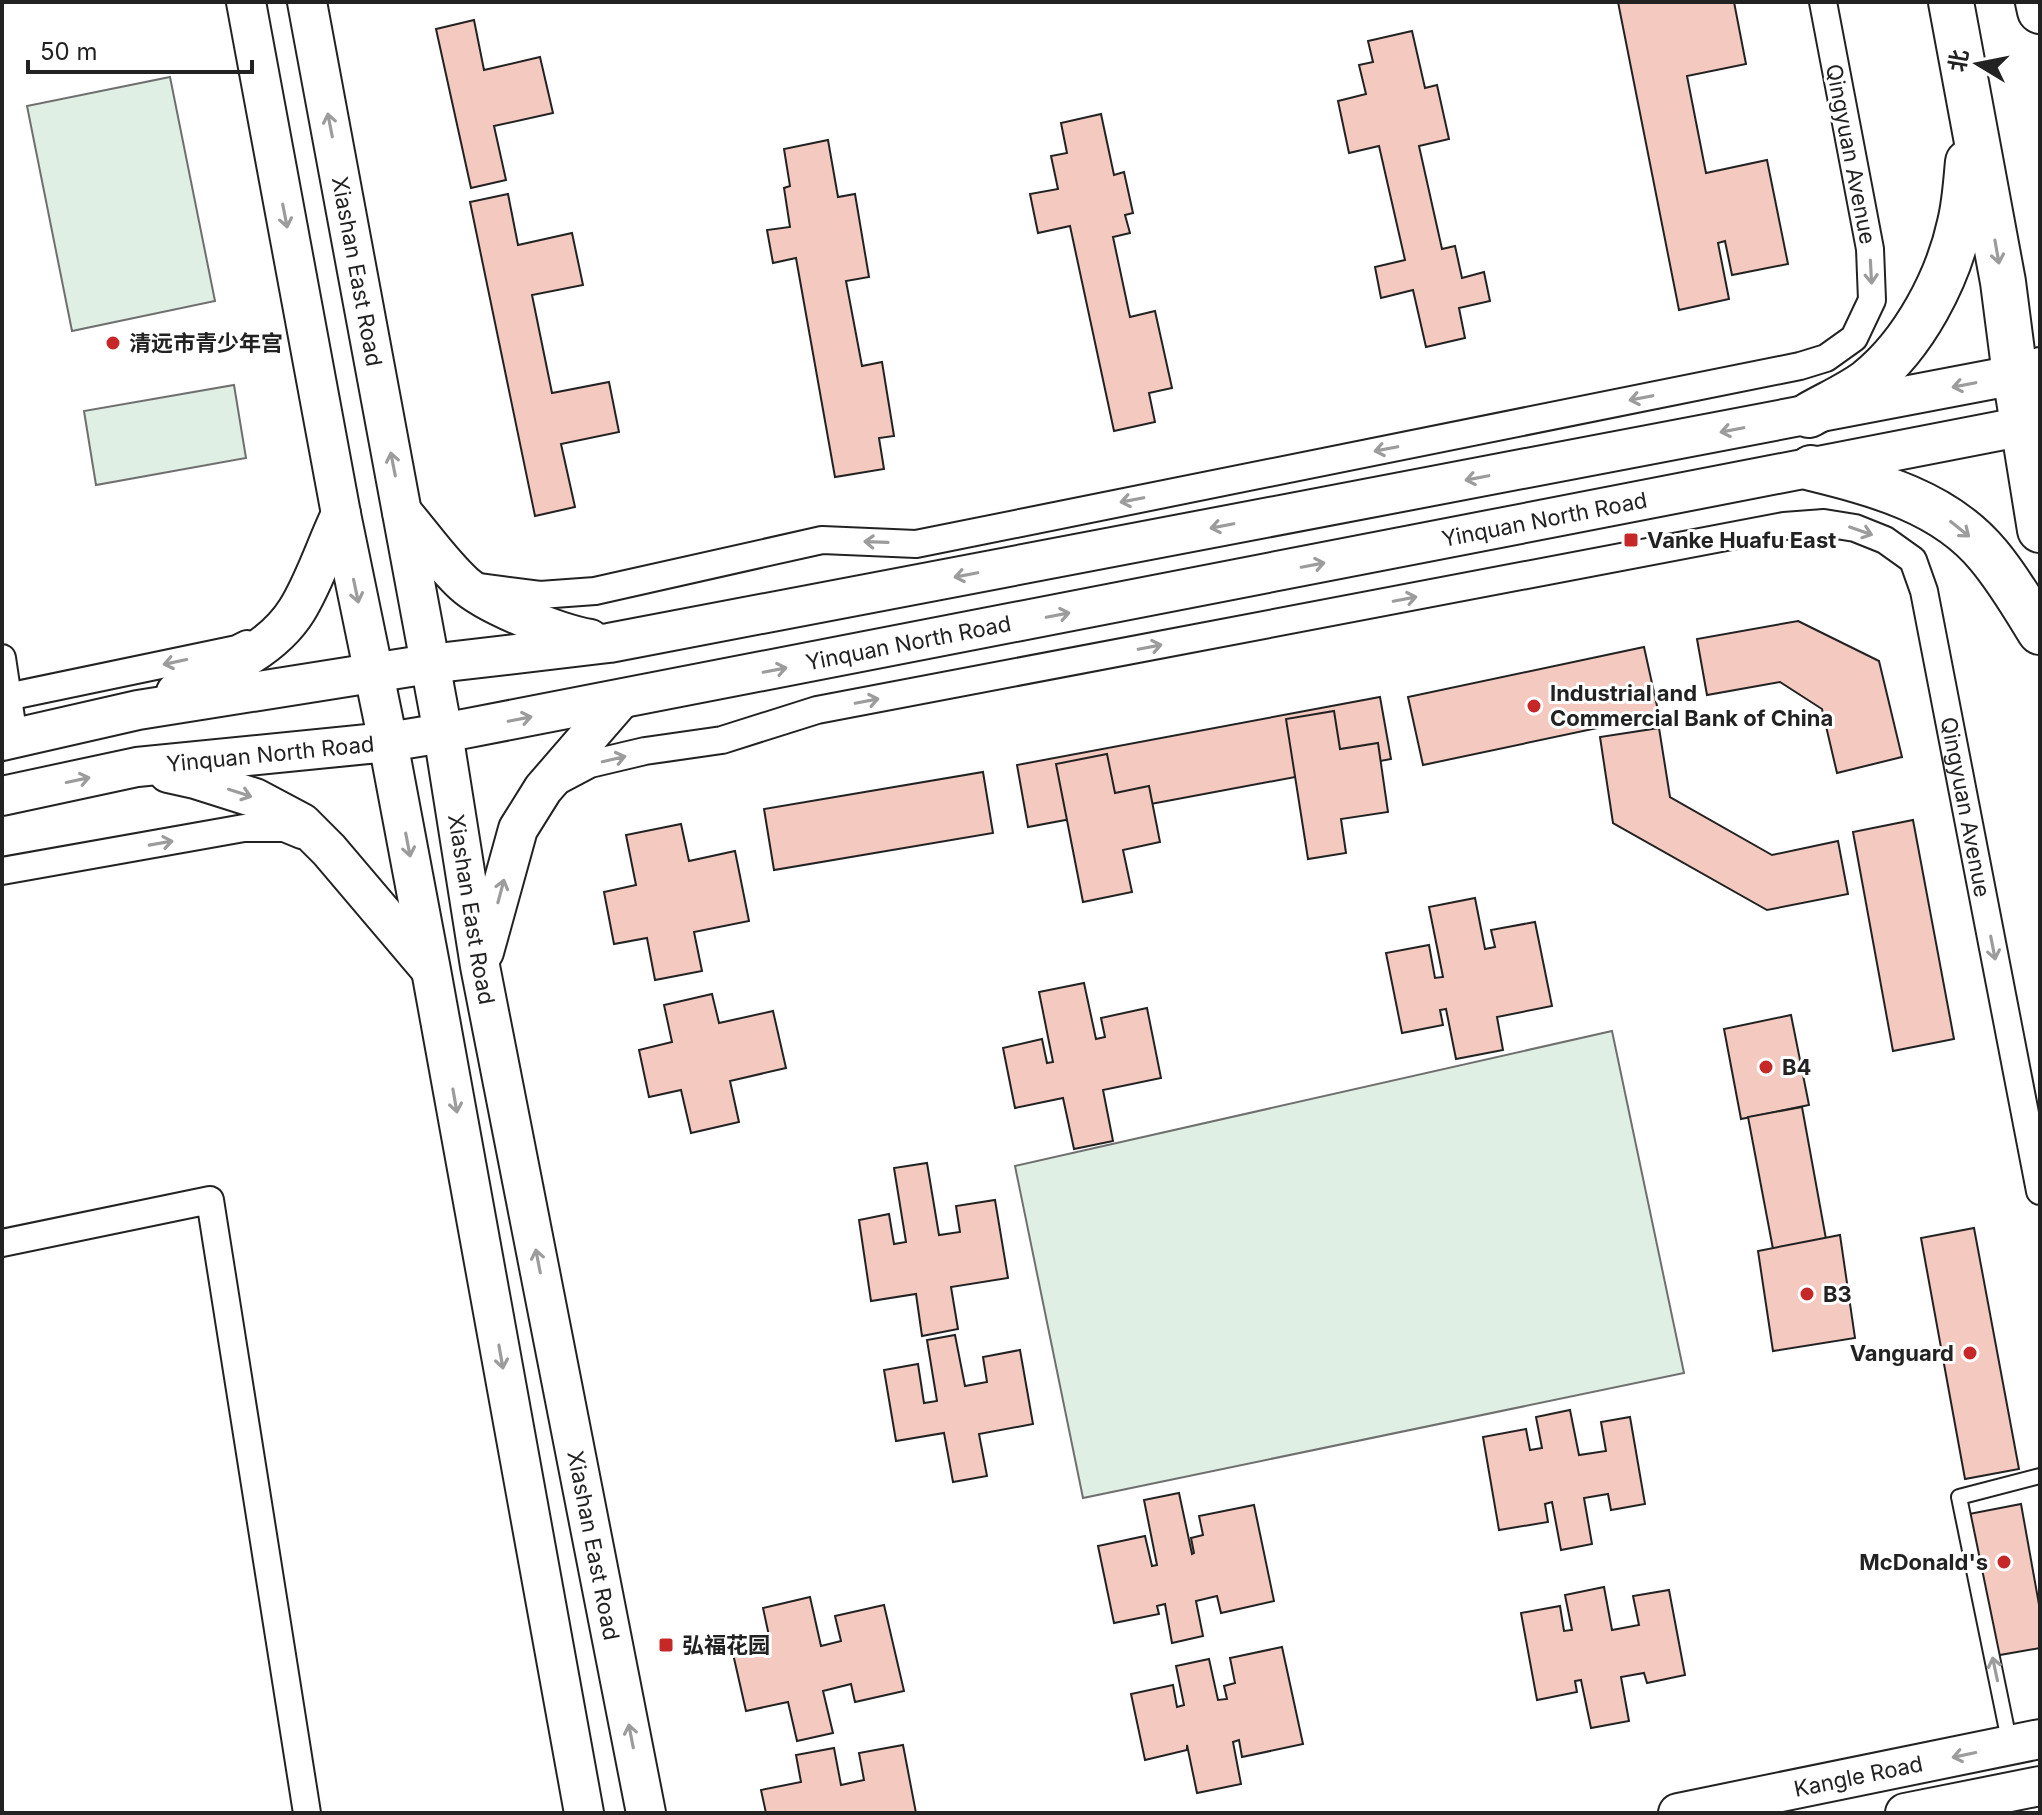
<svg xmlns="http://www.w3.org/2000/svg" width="2042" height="1815" viewBox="0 0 2042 1815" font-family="Inter,'Noto Sans SC',sans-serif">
	<rect width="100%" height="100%" fill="#fff"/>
	<g fill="#e0efe3" stroke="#6f6f6f" stroke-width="2">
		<polygon points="170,77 215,301 72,331 27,106"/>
		<polygon points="234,385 246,458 96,485 84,411"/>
		<polygon points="1612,1031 1684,1373 1083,1498 1015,1166"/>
	</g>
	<g fill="#f3c9c0" stroke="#222" stroke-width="2">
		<polygon points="1618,2 1734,2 1746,64 1687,76 1706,173 1767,160 1788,264 1732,275 1725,241 1718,243 1729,299 1679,310"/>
		<polygon points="474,20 484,70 540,57 553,113 494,126 506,180 471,188 436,29"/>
		<polygon points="1412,31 1425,88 1437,85 1449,139 1419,146 1442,249 1455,246 1462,278 1484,272 1490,301 1459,308 1465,338 1426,347 1413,290 1381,298 1375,267 1405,260 1379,146 1349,153 1338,101 1366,94 1359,65 1373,62 1368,41"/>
		<polygon points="1101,114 1114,175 1124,172 1133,213 1125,215 1130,233 1113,237 1130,317 1155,311 1172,388 1149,393 1155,422 1114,431 1070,226 1038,233 1030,194 1058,189 1051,156 1067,153 1061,123"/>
		<polygon points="828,140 838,197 855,194 869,277 846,281 862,366 882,362 894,436 879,438 884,469 835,477 796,258 773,263 767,230 790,227 784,188 790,186 784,149"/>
		<polygon points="508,194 518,245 572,233 583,285 532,295 552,393 609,382 619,432 561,444 575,507 535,516 470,202"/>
		<polygon points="1798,621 1879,661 1902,757 1837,773 1822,709 1780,682 1707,695 1697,639"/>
		<polygon points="1644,647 1659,715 1423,765 1408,697"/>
		<polygon points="1380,697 1391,759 1028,827 1017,765"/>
		<polygon points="1334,711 1340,749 1378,743 1388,812 1341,819 1346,853 1308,859 1286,719"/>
		<polygon points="1659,728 1670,797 1772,855 1838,841 1848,894 1767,910 1613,823 1600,737"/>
		<polygon points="1107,754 1115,793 1149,786 1160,842 1123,850 1132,892 1083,902 1056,764"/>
		<polygon points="983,772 993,833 774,870 764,809"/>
		<polygon points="1913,820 1954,1039 1893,1051 1853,832"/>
		<polygon points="681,824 689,861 735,851 749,921 694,932 702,971 655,980 647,938 614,944 604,892 636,885 626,835"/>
		<polygon points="1475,898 1485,949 1495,947 1491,930 1535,922 1552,1006 1497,1017 1503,1050 1456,1059 1446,1009 1440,1010 1443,1025 1402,1033 1386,953 1429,945 1435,978 1443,977 1429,907"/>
		<polygon points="1084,983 1096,1039 1105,1037 1101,1018 1147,1008 1161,1078 1103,1090 1113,1141 1074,1149 1063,1098 1015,1108 1003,1048 1042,1039 1047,1063 1053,1062 1039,992"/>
		<polygon points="712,994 719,1023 773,1011 786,1068 730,1081 739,1122 691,1133 681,1090 649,1097 639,1050 672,1042 664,1005"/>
		<polygon points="1791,1015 1809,1105 1741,1119 1724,1029"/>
		<polygon points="1802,1107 1826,1239 1773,1249 1748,1117"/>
		<polygon points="927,1163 939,1235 960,1232 956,1206 995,1200 1008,1278 951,1287 958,1329 922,1336 916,1294 871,1301 859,1220 889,1214 894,1244 906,1242 894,1168"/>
		<polygon points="1974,1228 2019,1469 1965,1479 1921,1238"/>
		<polygon points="1840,1235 1855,1338 1773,1351 1758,1251"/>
		<polygon points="955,1335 965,1386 987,1382 983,1357 1020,1350 1033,1424 979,1434 987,1476 953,1482 944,1433 896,1441 884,1370 918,1364 924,1403 937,1401 927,1340"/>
		<polygon points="1570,1410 1579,1455 1606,1451 1601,1422 1630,1417 1645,1504 1611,1510 1608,1494 1584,1498 1592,1544 1561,1550 1552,1502 1545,1504 1548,1522 1499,1530 1483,1437 1526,1429 1530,1450 1542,1448 1536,1417"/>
		<polygon points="1179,1493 1192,1554 1194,1553 1191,1538 1203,1535 1199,1516 1254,1505 1274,1601 1221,1613 1217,1596 1196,1601 1203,1636 1172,1643 1165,1604 1157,1606 1159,1614 1114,1623 1098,1546 1145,1536 1152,1566 1157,1565 1144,1500"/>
		<polygon points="2021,1504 2040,1610 2040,1648 1994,1656 1969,1514"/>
		<polygon points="1604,1587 1612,1630 1639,1625 1633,1596 1669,1590 1685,1675 1647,1683 1644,1673 1621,1677 1629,1721 1591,1728 1581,1680 1575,1681 1577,1692 1537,1700 1521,1613 1560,1606 1564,1631 1572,1630 1565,1595"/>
		<polygon points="810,1597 821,1646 841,1641 835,1616 884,1605 904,1691 855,1702 851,1684 823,1691 833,1733 797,1741 788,1702 746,1711 731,1645 769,1636 763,1608"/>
		<polygon points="1282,1647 1303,1744 1242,1757 1239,1740 1233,1742 1241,1784 1197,1793 1187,1745 1187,1750 1145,1760 1131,1694 1173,1685 1177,1707 1184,1705 1176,1666 1209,1659 1218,1700 1227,1699 1224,1686 1235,1683 1230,1658"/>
		<polygon points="903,1745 916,1813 766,1813 761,1790 801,1782 796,1755 834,1748 841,1785 864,1780 859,1753"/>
	</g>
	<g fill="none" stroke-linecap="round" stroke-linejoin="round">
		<defs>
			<polyline id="lane" points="2010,1745 1959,1497 2040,1476"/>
			<g id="street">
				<polyline points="478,587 540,595 595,591 822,540 916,544 1800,366 1826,358 1854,338 1872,300 1870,249 1823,2"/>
				<polyline points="2,658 14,738"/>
				<polyline points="2,698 237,649 247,644"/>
				<path id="s1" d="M556,782L590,764L645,751L722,740L817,710L1784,526L1824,523L1855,528L1885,540L1913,560L1924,591L2040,1191"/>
				<polyline points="2,871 244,828 284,828 301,835"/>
				<polyline points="2,1243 210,1200 307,1813"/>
			</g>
			<g id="secondary">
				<polyline points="246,2 341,514 388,742 431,970 584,1813"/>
				<path id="s2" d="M307,2L443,733L480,966L646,1813"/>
				<path d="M402,512C422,535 441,563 464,584C488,606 558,633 590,639"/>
				<path d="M176,692C219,672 271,652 297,610C315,581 326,545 341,514"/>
				<polyline points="2,741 138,710 429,664 609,643 2015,375 2040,367"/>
				<polyline points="168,773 195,779 255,798 302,823 329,850 430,969"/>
				<path id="s3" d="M2,796L137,767L388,742L443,733L2040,423"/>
				<polyline points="484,952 518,829 543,789 620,700"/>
				<path id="s4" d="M1678,1813L2040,1739"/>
				<polyline points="1905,1813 2040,1786"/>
			</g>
			<g id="highway">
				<polyline points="1951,2 2003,282 2015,375 2040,530"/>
				<polyline points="2038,2 2040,11"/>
				<path d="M1809,415C1828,404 1851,394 1868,381C1914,344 1948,279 1960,223C1965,203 1966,182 1968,162"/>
				<path d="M1811,468C1876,484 1945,502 1989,556C2009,580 2024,606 2040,632"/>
			</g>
		</defs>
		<use href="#lane" stroke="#222" stroke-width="18"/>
		<use href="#street" stroke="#222" stroke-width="30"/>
		<use href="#secondary" stroke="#222" stroke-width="42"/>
		<use href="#highway" stroke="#222" stroke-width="48"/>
		<use href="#lane" stroke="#fff" stroke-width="14"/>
		<use href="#street" stroke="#fff" stroke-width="26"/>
		<use href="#secondary" stroke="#fff" stroke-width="38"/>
		<use href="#highway" stroke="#fff" stroke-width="44"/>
	</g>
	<defs><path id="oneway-shaft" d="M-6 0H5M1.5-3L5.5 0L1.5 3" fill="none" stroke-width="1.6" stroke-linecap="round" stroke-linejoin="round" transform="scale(2)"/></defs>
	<g stroke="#9c9c9c">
		<use href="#oneway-shaft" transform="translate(330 125) rotate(-101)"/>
		<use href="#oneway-shaft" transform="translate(285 216) rotate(79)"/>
		<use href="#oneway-shaft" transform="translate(1997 252) rotate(80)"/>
		<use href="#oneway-shaft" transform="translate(1871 272) rotate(87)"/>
		<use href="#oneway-shaft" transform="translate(1964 385) rotate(169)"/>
		<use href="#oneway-shaft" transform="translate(1641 398) rotate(169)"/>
		<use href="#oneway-shaft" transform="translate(1732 430) rotate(169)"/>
		<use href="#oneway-shaft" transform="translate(1386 449) rotate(169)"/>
		<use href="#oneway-shaft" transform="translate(393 464) rotate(-101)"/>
		<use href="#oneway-shaft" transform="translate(1477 478) rotate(169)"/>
		<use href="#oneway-shaft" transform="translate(1132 500) rotate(169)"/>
		<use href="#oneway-shaft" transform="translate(1222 526) rotate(169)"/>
		<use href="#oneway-shaft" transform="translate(1960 529) rotate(39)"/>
		<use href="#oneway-shaft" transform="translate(1861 531) rotate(19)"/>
		<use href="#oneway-shaft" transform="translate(876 542) rotate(-178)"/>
		<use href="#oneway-shaft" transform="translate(1313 565) rotate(-11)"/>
		<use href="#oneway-shaft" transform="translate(966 575) rotate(169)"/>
		<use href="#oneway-shaft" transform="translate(356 591) rotate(78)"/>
		<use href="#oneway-shaft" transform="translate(1405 599) rotate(-11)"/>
		<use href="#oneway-shaft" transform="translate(1058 615) rotate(-11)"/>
		<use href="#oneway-shaft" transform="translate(1150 647) rotate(-11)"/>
		<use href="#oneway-shaft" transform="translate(175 662) rotate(168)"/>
		<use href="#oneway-shaft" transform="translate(775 670) rotate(-11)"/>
		<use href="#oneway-shaft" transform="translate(867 701) rotate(-11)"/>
		<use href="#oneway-shaft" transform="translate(520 719) rotate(-11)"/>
		<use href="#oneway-shaft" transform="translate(614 759) rotate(-13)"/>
		<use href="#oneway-shaft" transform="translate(78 780) rotate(-12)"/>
		<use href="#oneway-shaft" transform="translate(240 793) rotate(18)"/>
		<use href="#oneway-shaft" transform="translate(161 843) rotate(-10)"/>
		<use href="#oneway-shaft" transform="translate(408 845) rotate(79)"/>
		<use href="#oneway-shaft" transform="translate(501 891) rotate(-75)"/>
		<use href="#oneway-shaft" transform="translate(1993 948) rotate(79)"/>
		<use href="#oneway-shaft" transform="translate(455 1101) rotate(80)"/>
		<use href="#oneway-shaft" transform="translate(538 1261) rotate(-101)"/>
		<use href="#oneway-shaft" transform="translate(501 1357) rotate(80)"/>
		<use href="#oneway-shaft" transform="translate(1995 1669) rotate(-102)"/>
		<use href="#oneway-shaft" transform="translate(631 1736) rotate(-101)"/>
		<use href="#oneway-shaft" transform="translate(1964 1755) rotate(168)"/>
	</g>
	<g fill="#c62828" stroke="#fff" stroke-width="3">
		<circle cx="113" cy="343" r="8"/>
		<rect x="1623" y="532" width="16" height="16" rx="4"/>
		<circle cx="1534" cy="706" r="8"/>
		<circle cx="1766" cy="1067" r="8"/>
		<circle cx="1807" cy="1294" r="8"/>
		<circle cx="1970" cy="1353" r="8"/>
		<circle cx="2004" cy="1562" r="8"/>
		<rect x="658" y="1637" width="16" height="16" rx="4"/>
	</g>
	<g text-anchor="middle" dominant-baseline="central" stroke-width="6" stroke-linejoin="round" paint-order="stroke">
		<g font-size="22" fill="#222" stroke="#fff">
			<text transform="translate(1851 154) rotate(79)">Qingyuan Avenue</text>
			<text stroke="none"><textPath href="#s2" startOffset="274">Xiashan East Road</textPath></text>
			<text stroke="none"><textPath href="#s3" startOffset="1568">Yinquan North Road</textPath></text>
			<text stroke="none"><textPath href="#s3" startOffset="920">Yinquan North Road</textPath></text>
			<text stroke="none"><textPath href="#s3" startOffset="272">Yinquan North Road</textPath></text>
			<text stroke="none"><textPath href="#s1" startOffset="1648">Qingyuan Avenue</textPath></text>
			<text stroke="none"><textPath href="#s2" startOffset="922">Xiashan East Road</textPath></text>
			<text stroke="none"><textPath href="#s2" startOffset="1570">Xiashan East Road</textPath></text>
			<text stroke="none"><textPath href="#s4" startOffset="184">Kangle Road</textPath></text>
		</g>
		<g font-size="22" font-weight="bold" fill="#222" stroke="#fff" text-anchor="start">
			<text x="129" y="343">清远市青少年宫</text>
			<text x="1647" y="540">Vanke Huafu East</text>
			<text x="1550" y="693">Industrial and<tspan x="1550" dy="25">Commercial Bank of China</tspan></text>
			<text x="1782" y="1067">B4</text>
			<text x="1823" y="1294">B3</text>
			<text x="1954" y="1353" text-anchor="end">Vanguard</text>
			<text x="1988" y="1562" text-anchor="end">McDonald's</text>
			<text x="682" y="1645">弘福花园</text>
		</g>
	</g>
	<rect width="2042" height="1815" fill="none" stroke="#222222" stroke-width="8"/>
	<g transform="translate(1978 64) rotate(280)" stroke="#ffffff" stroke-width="6" paint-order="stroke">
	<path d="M0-6L14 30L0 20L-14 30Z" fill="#222222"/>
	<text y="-12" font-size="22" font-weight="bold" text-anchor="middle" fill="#222222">北</text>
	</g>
	<path d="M28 60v12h224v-12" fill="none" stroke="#222222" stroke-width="4"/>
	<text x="40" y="60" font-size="24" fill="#222222" stroke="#ffffff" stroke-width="6" paint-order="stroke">50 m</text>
</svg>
